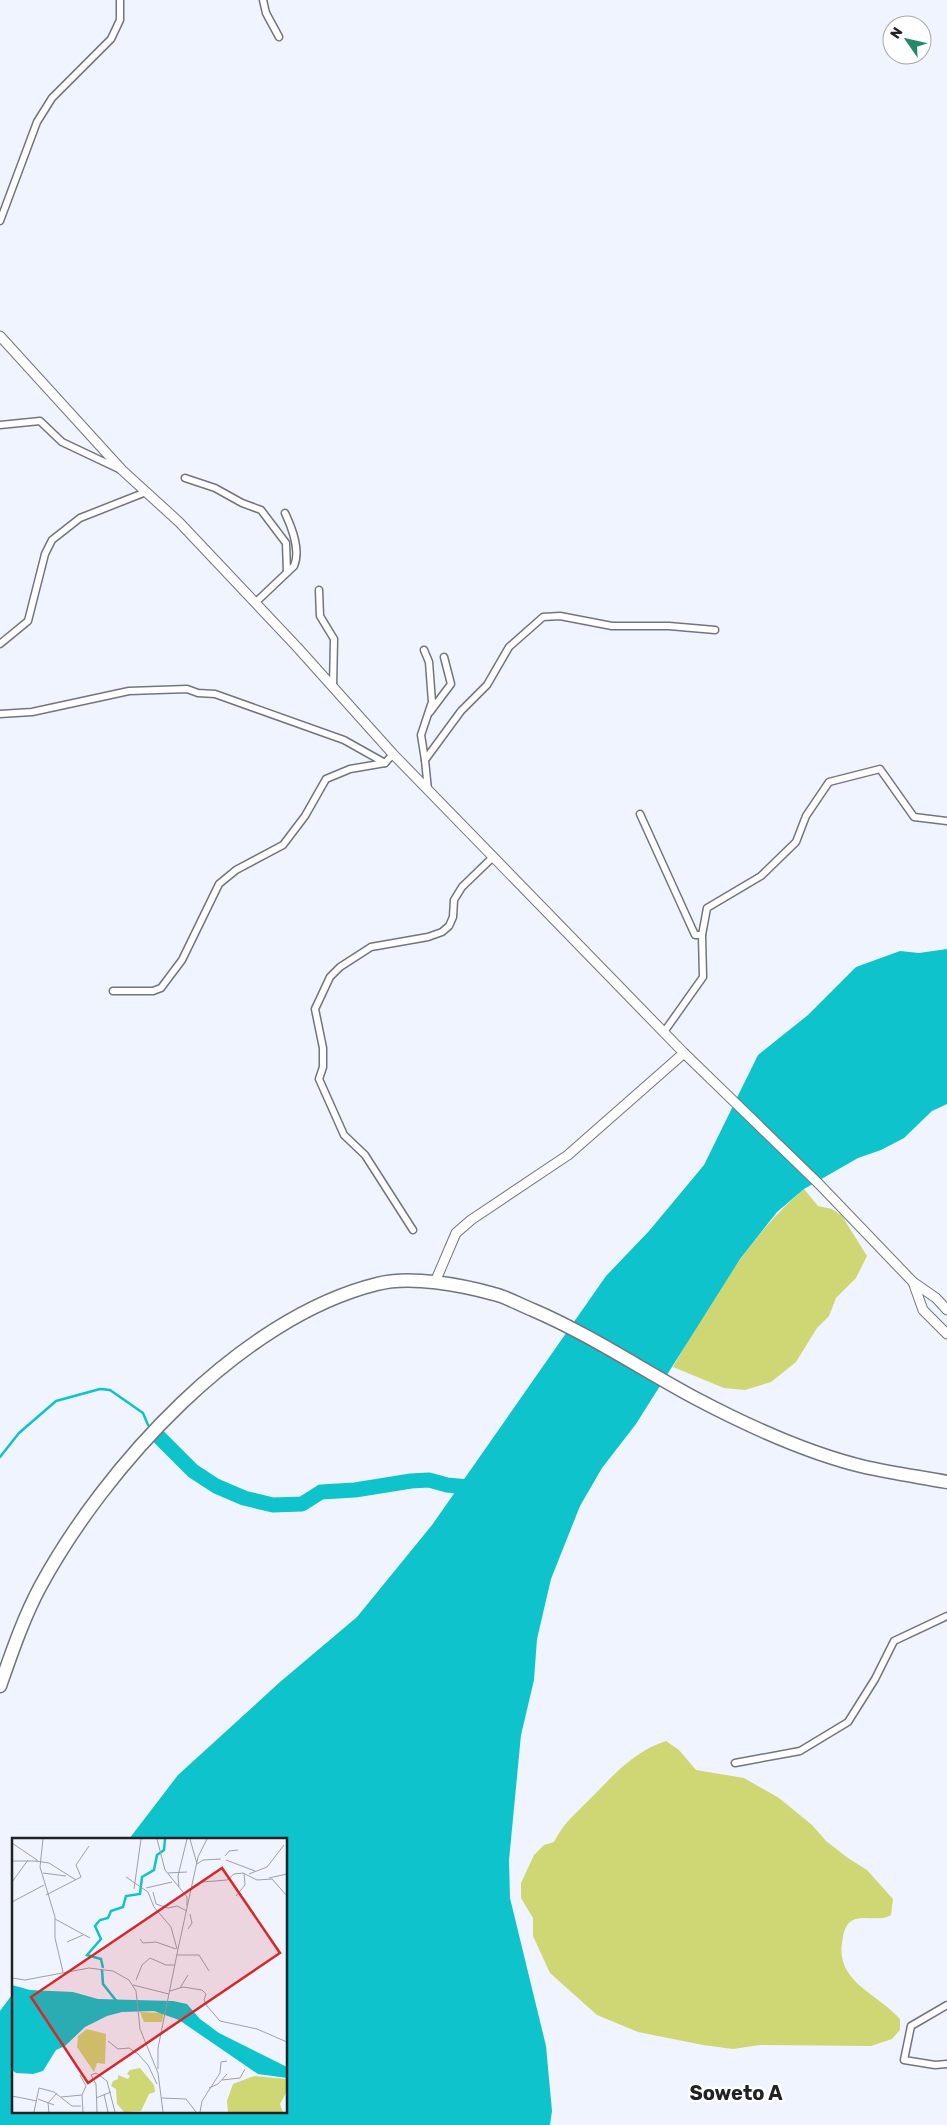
<svg xmlns="http://www.w3.org/2000/svg" width="947" height="2125" viewBox="0 0 947 2125" font-family="Rubik,sans-serif">
	<rect width="100%" height="100%" fill="#f0f4ff"/>
	<g fill="#cfd674">
		<path d="M804,1189L818,1206L832,1209L842,1216L867,1256L856,1278L836,1298L829,1316L817,1328L796,1362L771,1382L745,1390L724,1388L673,1367C710,1302 747,1238 804,1189Z"/>
		<path d="M666,1741L679,1750L696,1770L744,1778L779,1798L812,1825L826,1841L848,1858L867,1870L893,1899L891,1915C878,1923 861,1913 850,1922C844,1927 843,1936 842,1943C836,1982 878,1994 900,2019V2030L892,2039L871,2046L760,2045L733,2049L703,2045L638,2032L597,2015L550,1973L533,1936V1918L521,1898V1883L534,1855L544,1845L554,1842C563,1824 574,1815 588,1801C612,1777 632,1752 666,1741Z"/>
	</g>
	<polygon fill="#0ec3cb" points="947,949 947,1104 932,1111 904,1138 881,1150 858,1158 804,1189 777,1212 740,1259 636,1424 602,1468 580,1506 551,1579 537,1639 534,1680 521,1735 509,1860 510,1898 546,2046 552,2111 550,2125 0,2125 0,2011 14,1992 14,2111 286,2111 286,1839 129,1839 178,1775 280,1682 357,1617 432,1525 606,1276 649,1231 704,1165 758,1055 808,1015 856,967 900,951 919,953"/>
	<g fill="none" stroke-linecap="round" stroke-linejoin="round">
		<polyline stroke="#0ec3cb" stroke-width="2.5" points="0,1457 19,1433 56,1401 100,1389 110,1390 143,1413 148,1425"/>
		<polyline stroke="#0ec3cb" stroke-width="15" points="155,1433 193,1471 216,1486 244,1498 273,1505 302,1504 321,1492 355,1490 411,1481 429,1480 447,1485 479,1488"/>
		<defs>
			<g id="street">
				<polyline points="263,0 266,13 279,37"/>
				<polyline points="0,221 37,122 52,98 111,39 120,20 120,0"/>
				<polyline points="0,425 40,421 62,442 119,469"/>
				<polyline points="185,478 215,488 242,503 261,510 286,543 287,572"/>
				<polyline points="319,590 320,616 334,639 333,687"/>
				<path d="M255,603L294,566C301,550 292,528 285,513"/>
				<polyline points="0,644 28,621 45,554 52,540 80,518 146,492"/>
				<polyline points="424,650 429,662 432,702 421,735 425,760"/>
				<polyline points="430,712 451,684 444,657"/>
				<polyline points="0,714 32,712 129,691 187,689 198,693 215,694 344,740 385,763"/>
				<polyline points="428,790 425,760 461,711 487,685 509,647 543,617 560,616 612,626 669,626 715,630"/>
				<polyline points="640,814 695,935 702,935"/>
				<polyline points="113,991 153,991 161,988 182,960 219,884 236,870 283,845 305,816 326,779 350,769 385,763 393,754"/>
				<polyline points="664,1032 703,977 702,935 707,908 761,876 796,842 806,816 829,782 880,769 914,817 947,821"/>
				<polyline points="413,1230 365,1155 344,1135 319,1079 323,1067 323,1048 315,1009 330,977 340,967 371,947 428,937 442,932 449,926 453,917 454,900 462,887 493,857"/>
				<polyline points="735,1763 800,1751 848,1722 875,1679 894,1641 947,1616"/>
				<polyline points="947,2005 911,2026 904,2060 935,2065 947,2064"/>
			</g>
			<g id="secondary">
				<polyline points="0,336 122,470 179,522 297,647 393,754 684,1053 819,1184 913,1282 936,1298 947,1310"/>
				<polyline points="435,1282 456,1233 471,1220 568,1155 684,1053"/>
				<polyline points="913,1282 923,1310 947,1334"/>
			</g>
			<path id="highway" d="M0,1686C12,1652 23,1619 40,1587C105,1467 240,1318 377,1284C410,1275 462,1285 494,1294C507,1297 520,1305 533,1310C589,1334 641,1369 695,1398C748,1426 806,1453 865,1467C892,1473 920,1477 947,1482"/>
		</defs>
		<use href="#street" stroke="#71757e" stroke-width="9"/>
		<use href="#secondary" stroke="#71757e" stroke-width="11"/>
		<use href="#highway" stroke="#71757e" stroke-width="15"/>
		<use href="#street" stroke="#fff" stroke-width="6"/>
		<use href="#secondary" stroke="#fff" stroke-width="9"/>
		<use href="#highway" stroke="#fff" stroke-width="12"/>
	</g>
	<g text-anchor="middle" dominant-baseline="central" stroke-width="5" stroke-linejoin="round" paint-order="stroke">
		<g font-size="20" font-weight="bold" fill="#212226" stroke="#fff">
			<text x="736" y="2093">Soweto A</text>
		</g>
	</g>
	<g transform="translate(12 1838)">
		<rect width="275" height="275" fill="#f0f4ff"/>
		<path d="M128,174L152,175L150,184H132ZM75,191L94,196L93,226L85,225L82,234L65,209L66,198ZM128,230L142,247L143,254L137,256L129,273L112,274L105,266L104,251L99,248L101,243L106,241V237L116,241L118,238L115,236L118,232ZM242,238L275,241V253L268,266L271,274H216L215,263L221,246Z" fill="#cfd674"/>
		<path d="M0,147L18,152L61,154L86,161L161,163L175,166L188,181L207,195L275,229V240L246,236L167,182L142,173L110,174L95,178L73,189L53,208L44,212L31,233L21,236L4,235L0,232Z" fill="#0ec3cb"/>
		<path fill="none" stroke="#0ec3cb" stroke-width="2.5" d="M91,130L89,121L75,117L89,101L83,88L88,82L96,80L99,73L111,69L114,58L128,56L130,39L142,32L145,17L152,12L153,1M90,132L91,146L106,165"/>
		<path fill="none" stroke="#9da0a8" stroke-width="1" d="M31,1L28,29L43,79V100L51,134M145,1L153,32L175,59V68M178,1L185,26L191,22L209,21M0,5L25,22M213,18L217,13L226,12M214,22L243,33M0,23H26M24,23L37,25L64,42M31,35L54,38M156,35L175,34M237,36L255,29L272,7M114,39L136,54L142,69L159,89L165,111M257,40L275,36M0,44L16,22M167,49L166,38L175,1M180,49L190,44L215,42L222,36L231,35L245,42L260,41L275,58M134,50L160,44M122,51L129,1M141,54L144,66L156,70L165,68L175,73M34,57L69,39L64,27L77,8M224,58L233,47L232,35M0,64L32,47M43,81L78,100M176,91L180,85L178,76M128,101L131,105L144,104L164,111M55,104L71,97M165,117H187L197,133M0,140L13,142L77,130L101,133L117,142L124,153L128,191L146,235L151,274M124,142L130,127L138,120L154,127H163M121,147L157,156M168,150L176,137M158,153L171,149L190,152L194,156L192,162L195,168L208,183L245,191L275,204M96,203L106,211L117,210L126,216L136,227L145,246M146,231V210L166,111L186,19L195,1M68,237L74,248L70,257L71,274M79,237L84,235L95,243L103,274M79,237L84,246L85,274M210,242L228,240L233,231M197,250L206,246L215,236M92,256L96,274M0,258L25,263M49,259L70,257M84,260L99,254M150,260L174,261L184,274M26,261L42,267M22,274L27,250L42,254L60,268H69M37,274L36,265L45,255M188,274L190,263L208,235L209,224L215,223"/>
		<path fill="#d62828" fill-opacity="0.15" stroke="#d62828" stroke-width="2.5" d="M210,30L268,115L76,245L19,159Z"/>
		<rect width="275" height="275" fill="none" stroke="#212226" stroke-width="2.5"/>
	</g>
	<g transform="translate(907 40) rotate(304)"><circle r="24" fill="#ffffff" stroke="#a6a7a8"/>
	<path d="M0-4L9 19L0 12L-9 19Z" fill="#248a66"/>
	<text y="-8" font-size="14" font-weight="bold" text-anchor="middle" fill="#212226">N</text>
	</g>
</svg>
